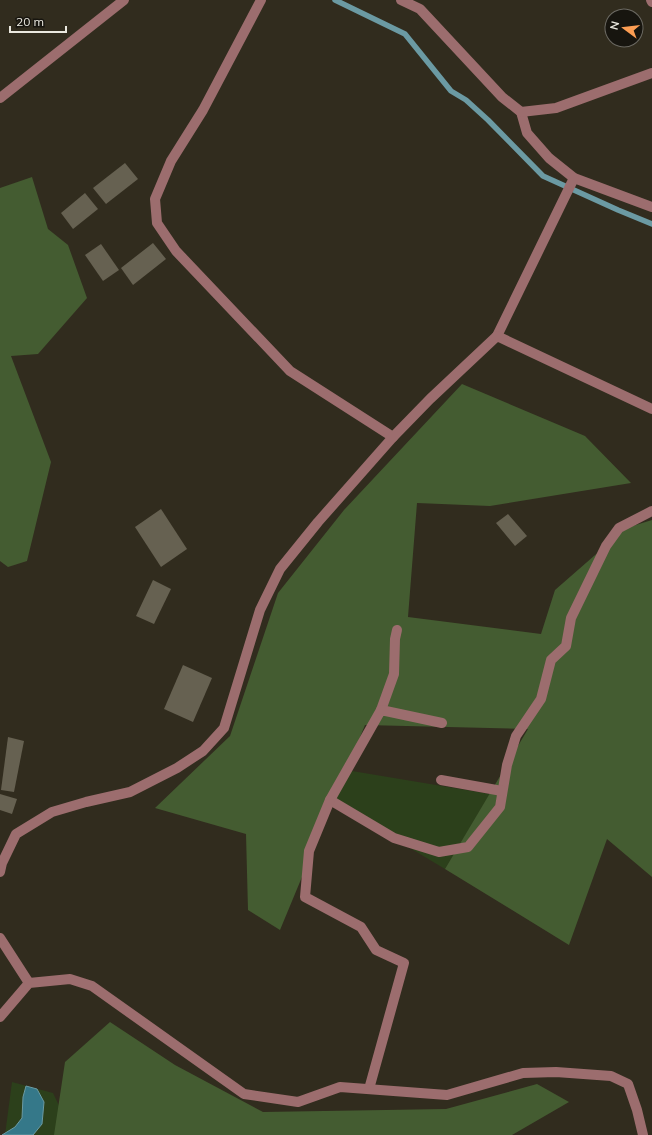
<svg xmlns="http://www.w3.org/2000/svg" width="652" height="1135" viewBox="0 0 652 1135" font-family="Mulish,sans-serif">
	<rect width="100%" height="100%" fill="#312c1e"/>
	<g fill="#2c401b">
		<polygon points="346,770 490,794 445,869 333,802"/>
		<polygon points="12,1082 53,1093 73,1135 5,1135"/>
	</g>
	<g fill="#445c31">
		<polygon points="32,177 48,229 68,245 87,298 38,354 11,356 51,462 27,561 8,567 0,561 0,188"/>
		<polygon points="462,384 585,436 631,483 490,506 417,503 408,617 541,634 555,590 626,528 652,520 652,877 607,839 569,945 445,869 528,729 365,725 280,930 248,910 246,834 155,808 230,736 278,593 344,510"/>
		<polygon points="110,1022 175,1065 263,1112 446,1109 537,1084 569,1102 512,1135 54,1135 65,1062"/>
	</g>
	<polygon fill="#357889" stroke="#6b9aa3" points="26,1086 37,1089 44,1102 42,1124 33,1135 2,1135 15,1127 22,1118 23,1097"/>
	<g fill="none" stroke-linecap="round" stroke-linejoin="round">
		<polyline stroke="#6b9aa3" stroke-width="5.5" points="335,0 405,34 451,91 466,100 488,120 543,176 618,210 652,224"/>
	</g>
	<g fill="#666151">
		<polygon points="125,163 138,179 106,204 93,188"/>
		<polygon points="85,193 98,209 73,229 61,213"/>
		<polygon points="153,243 166,259 133,285 121,268"/>
		<polygon points="101,244 119,270 103,281 85,255"/>
		<polygon points="161,509 187,549 161,567 135,527"/>
		<polygon points="508,514 527,536 515,546 496,523"/>
		<polygon points="153,580 171,589 154,624 136,616"/>
		<polygon points="183,665 212,678 193,722 164,709"/>
		<polygon points="8,737 24,741 14,792 1,790"/>
		<polygon points="0,794 17,799 12,814 0,810"/>
	</g>
	<g fill="none" stroke-linecap="round" stroke-linejoin="round">
		<g stroke="#9c6d6e" stroke-width="10">
			<polyline points="261,0 203,110 171,161 155,199 157,223 176,251 290,371 393,437"/>
			<polyline points="401,0 420,9 502,97 521,112 527,133 549,158 574,178 652,207"/>
			<polyline points="651,0 652,2"/>
			<polyline points="0,98 124,0"/>
			<polyline points="521,112 556,108 652,73"/>
			<polyline points="497,336 574,178"/>
			<polyline points="381,710 394,674 395,639 397,630"/>
			<polyline points="442,723 381,710 330,800 394,838 439,852 468,847 500,807 507,765 516,736 541,699 551,660 566,646 571,618 606,546 619,528 652,511"/>
			<polyline points="441,780 502,791"/>
			<polyline points="330,800 309,851 305,897 361,927 376,950 404,963 369,1089"/>
			<polyline points="0,872 2,863 16,834 52,812 86,802 130,792 177,768 203,751 224,728 260,610 280,569 318,522 393,437 430,399 497,336 652,409"/>
			<polyline points="0,938 29,983"/>
			<polyline points="0,1017 29,983 70,979 92,986 244,1094 298,1102 340,1087 447,1095 523,1073 556,1072 611,1076 628,1084 637,1110 643,1135"/>
		</g>
	</g>
	<g transform="translate(624 28) rotate(285)"><circle r="19" fill="#17150f" stroke="#6b6962"/>
	<path d="M0-3L7 15L0 10L-7 15Z" fill="#fc9d53"/>
	<text y="-6" font-size="11" font-weight="bold" text-anchor="middle" fill="#eae8df">N</text>
	</g>
	<path d="M10 26v6h56v-6" fill="none" stroke="#eae8df" stroke-width="2"/>
	<text x="16" y="26" font-size="12" fill="#eae8df" stroke="#17150f" stroke-width="3" paint-order="stroke">20 m</text>
</svg>
